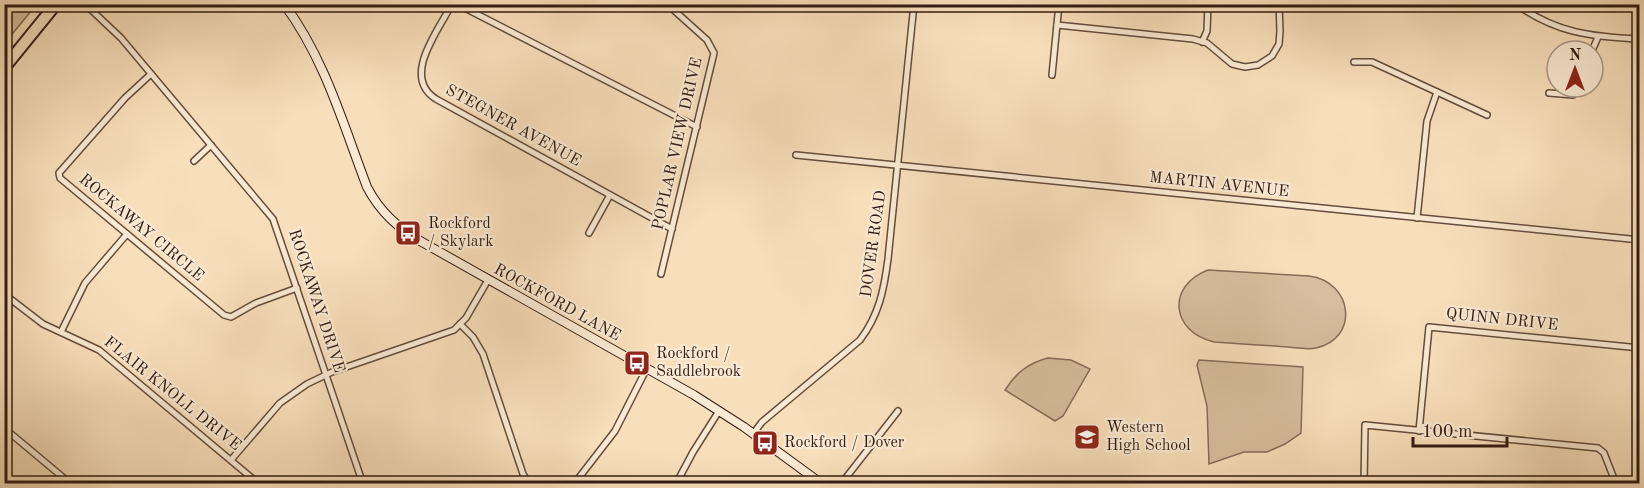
<svg xmlns="http://www.w3.org/2000/svg" width="1644" height="488" viewBox="0 0 1644 488" font-family="'Old Standard TT',serif">
	<rect width="100%" height="100%" fill="#f8dfbb"/>
	<filter id="stains"><feTurbulence type="fractalNoise" baseFrequency=".00333" numOctaves="4"/><feColorMatrix values="0 0 0 0 .2 0 0 0 0 .09 0 0 0 0 .02 0 0 0 .5 -.17"/></filter>
	<radialGradient id="worn" r=".72"><stop offset=".6" stop-color="#630" stop-opacity="0"/><stop offset="1" stop-color="#630" stop-opacity=".3"/></radialGradient>
	<g fill="#d7be9e" stroke="#856d58" stroke-width="1.5">
		<polygon points="4,5 36,5 5,43 4,43"/>
		<path d="M1208,270L1309,276C1354,282 1359,339 1316,348C1308,350 1297,348 1288,347C1264,345 1239,344 1214,342C1171,332 1166,286 1208,270Z"/>
		<path d="M1048,358L1071,360L1090,369L1063,416L1055,421L1005,390C1016,373 1028,363 1048,358Z"/>
		<polygon points="1199,360 1303,367 1301,433 1285,444 1267,452 1244,452 1209,464 1207,406 1197,365"/>
	</g>
	<g fill="none" stroke-linecap="round" stroke-linejoin="round">
		<defs>
			<g id="street">
				<polyline points="85,4 121,38 273,219 363,484"/>
				<path d="M452,4C438,31 401,77 436,99L672,229"/>
				<polyline points="457,4 697,127"/>
				<path d="M1516,4C1556,33 1592,37 1640,39"/>
				<polyline points="1057,25 1193,39 1207,43 1232,64 1245,67 1258,65 1272,56 1279,44 1280,31 1279,4"/>
				<polyline points="1202,42 1207,31 1208,4"/>
				<polyline points="1592,51 1598,37"/>
				<polyline points="1354,62 1372,62 1487,115"/>
				<polyline points="151,74 125,98 59,173 60,178 224,315 231,317 256,303 297,288"/>
				<polyline points="1052,75 1059,4"/>
				<polyline points="1549,93 1573,95 1576,87"/>
				<polyline points="796,155 1640,240"/>
				<polyline points="194,161 211,145"/>
				<polyline points="1417,218 1427,121 1437,92"/>
				<polyline points="589,233 610,195"/>
				<polyline points="661,274 714,53 707,40 667,4"/>
				<polyline points="4,294 43,324 99,350 259,484"/>
				<polyline points="460,324 473,337 483,354 523,474 529,484"/>
				<polyline points="61,332 85,283 127,234"/>
				<polyline points="4,428 71,484"/>
				<polyline points="1419,431 1429,327 1640,348"/>
				<path d="M753,434L762,422L860,340C879,315 884,290 888,259L914,4"/>
				<polyline points="231,460 280,403 307,384 332,372 454,330 466,318 488,280"/>
				<polyline points="574,484 615,431 647,368"/>
				<polyline points="676,484 693,452 719,411"/>
				<polyline points="841,484 898,411"/>
				<polyline points="1364,484 1365,425 1598,448 1604,453 1616,484"/>
			</g>
			<path id="secondary" d="M284,4C325,59 343,124 367,187C380,212 398,228 422,242L694,395L744,427L822,484"/>
			<polyline id="highway" points="4,68 56,4"/>
		</defs>
		<use href="#street" stroke="#644d3d" stroke-width="8"/>
		<use href="#secondary" stroke="#331c13" stroke-width="10"/>
		<use href="#highway" stroke="#331c13" stroke-width="14"/>
		<use href="#street" stroke="#faead3" stroke-width="5"/>
		<use href="#secondary" stroke="#faead3" stroke-width="8"/>
		<use href="#highway" stroke="#f8dfbb" stroke-width="10"/>
	</g>
	<defs>
		<symbol id="bus-square" viewBox="-11 -11 22 22"><rect x="-9" y="-9" width="18" height="18" rx="4" fill="#8f2418" stroke="#faead3"/><path d="M-5-6H5V4H4V6H2V4H-2V6H-4V4H-5ZM-3.5-4V0h7V-4ZM-3.5 1.2v1.5H-2V1.2ZM2 1.2v1.5H3.5V1.2Z" fill="#fff"/></symbol>
		<symbol id="school-square" viewBox="-11 -11 22 22"><rect x="-9" y="-9" width="18" height="18" rx="4" fill="#8f2418" stroke="#faead3"/><path d="M0-5L7-2L0 1L-7-2ZM-4 1L0 2.5L4 1V4Q0 6-4 4Z" fill="#fff"/></symbol>
	</defs>
	<g fill-rule="evenodd">
		<use href="#bus-square" x="393" y="218" width="30" height="30"/>
		<use href="#bus-square" x="622" y="348" width="30" height="30"/>
		<use href="#school-square" x="1072" y="422" width="30" height="30"/>
		<use href="#bus-square" x="750" y="428" width="30" height="30"/>
	</g>
	<g text-anchor="middle" dominant-baseline="central" stroke-width="4.5" stroke-linejoin="round" paint-order="stroke">
		<g font-size="16" fill="#331c13" stroke="#faead3">
			<text transform="translate(513 126) rotate(29)">STEGNER AVENUE</text>
			<text transform="translate(678 144) rotate(-77)">POPLAR VIEW DRIVE</text>
			<text transform="translate(1219 185) rotate(6)">MARTIN AVENUE</text>
			<text transform="translate(141 228) rotate(40)">ROCKAWAY CIRCLE</text>
			<text transform="translate(874 244) rotate(-82)">DOVER ROAD</text>
			<text transform="translate(316 301) rotate(72)">ROCKAWAY DRIVE</text>
			<text transform="translate(557 303) rotate(29)">ROCKFORD LANE</text>
			<text transform="translate(1502 320) rotate(6)">QUINN DRIVE</text>
			<text transform="translate(172 394) rotate(39)">FLAIR KNOLL DRIVE</text>
		</g>
		<g font-size="16" fill="#331c13" stroke="#faead3" text-anchor="start">
			<text x="428" y="224">Rockford<tspan x="428" dy="18">/ Skylark</tspan></text>
			<text x="656" y="354">Rockford /<tspan x="656" dy="18">Saddlebrook</tspan></text>
			<text x="1106" y="428">Western<tspan x="1106" dy="18">High School</tspan></text>
			<text x="784" y="443">Rockford / Dover</text>
		</g>
	</g>
	<rect width="1644" height="488" fill="none" stroke="#f8dfbb" stroke-width="24"/>
	<rect x="6" y="6" width="1632" height="476" fill="none" stroke="#331c13" stroke-width="3"/>
	<rect x="12" y="12" width="1620" height="464" fill="none" stroke="#331c13" stroke-width="1.5"/>
	<g transform="translate(1575 69)"><circle r="28" fill="#faead3" stroke="#aa9886" stroke-width="1.5"/>
	<path d="M0-4.5L10 22L0 15L-10 22Z" fill="#8f2418"/>
	<text y="-9" font-size="16" font-weight="bold" text-anchor="middle" fill="#331c13">N</text>
	</g>
	<path d="M1413 437v9h94v-9" fill="none" stroke="#331c13" stroke-width="3"/>
	<text x="1422" y="437" font-size="18" fill="#331c13" stroke="#faead3" stroke-width="4.5" paint-order="stroke">100 m</text>
	<rect width="100%" height="100%" filter="url(#stains)"/>
	<rect width="100%" height="100%" fill="url(#worn)"/>
</svg>
